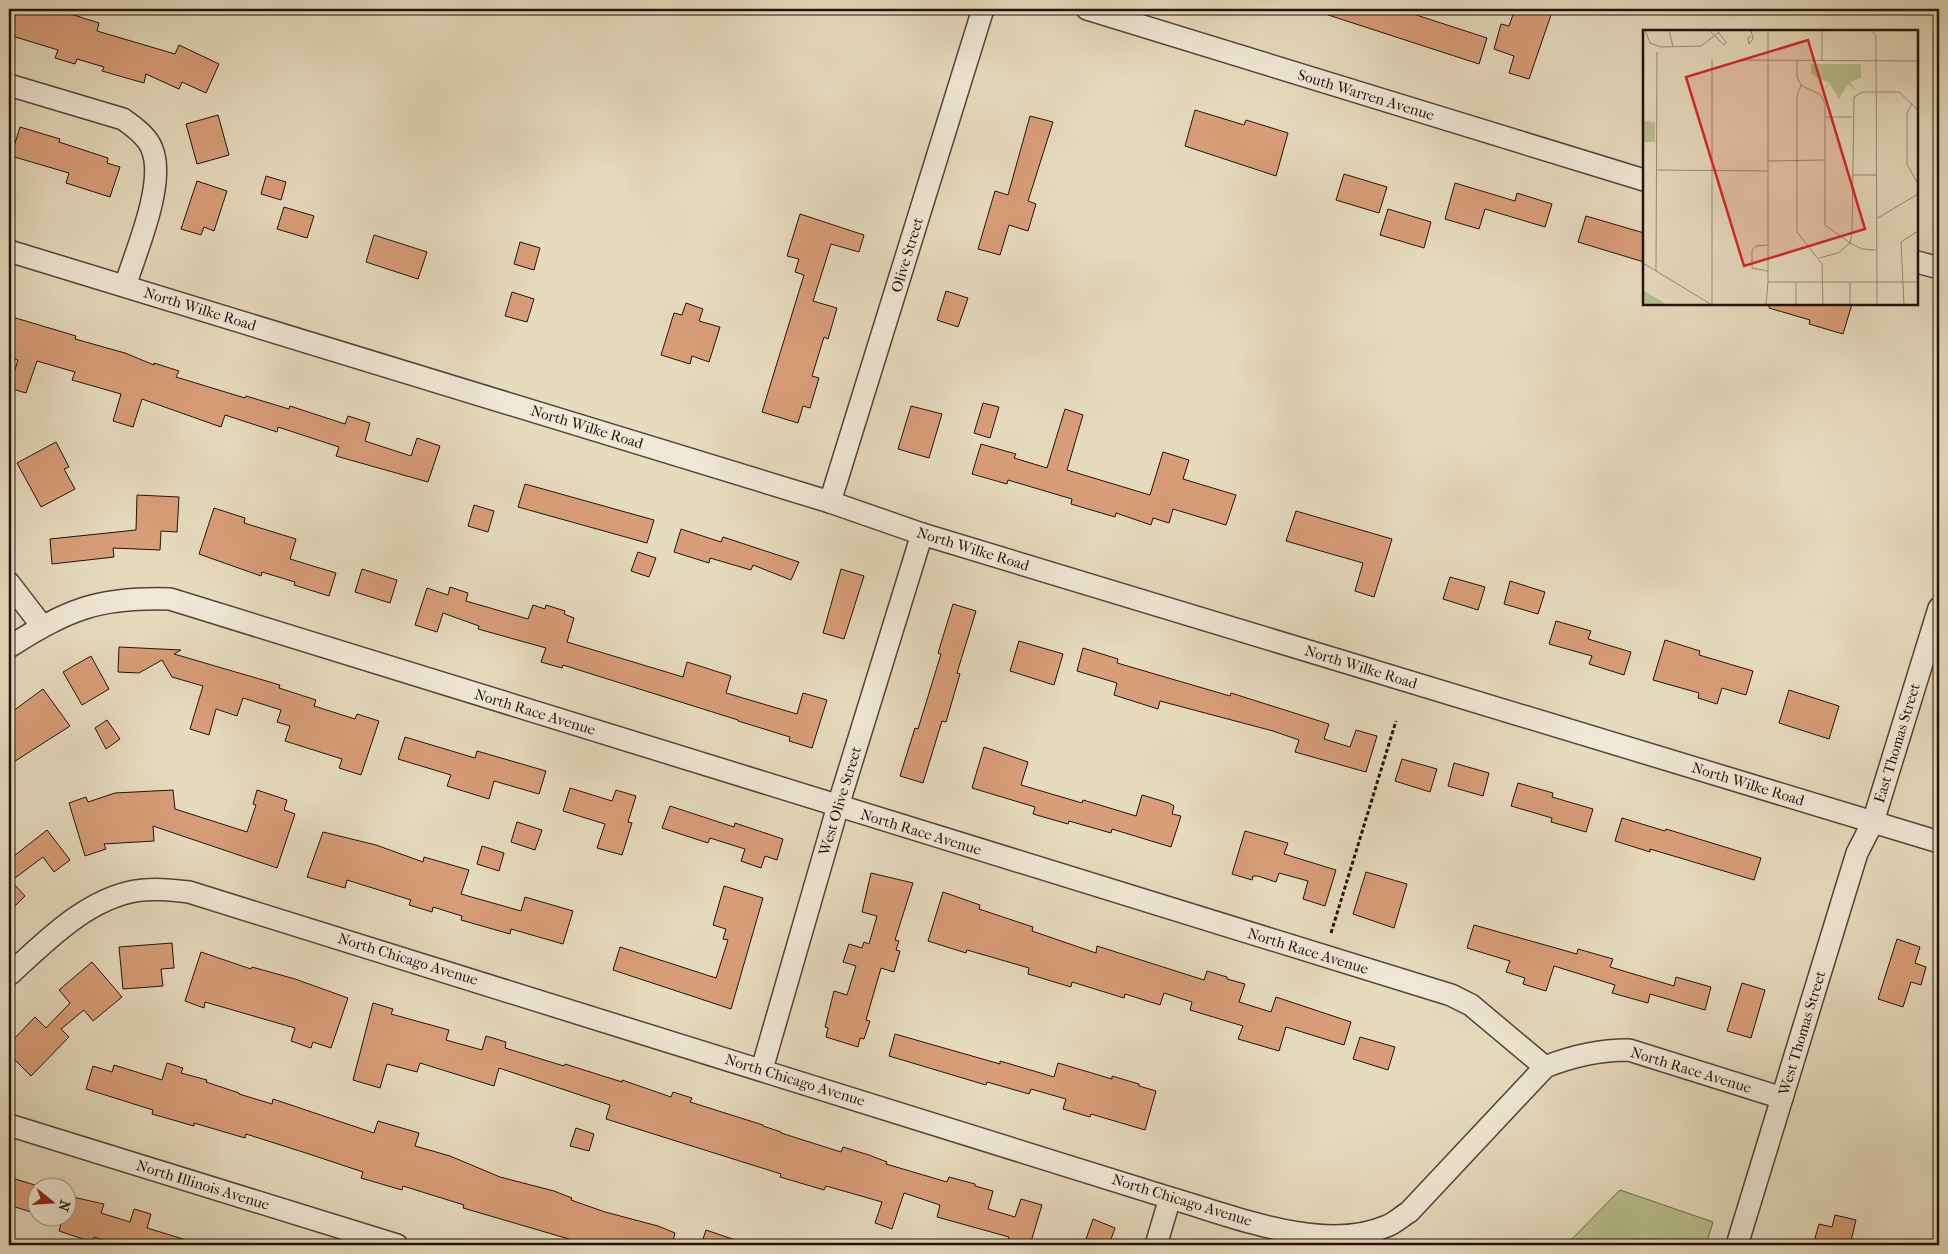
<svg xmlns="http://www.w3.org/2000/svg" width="1948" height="1254" viewBox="0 0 1948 1254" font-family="'IM FELL French Canon',serif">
	<rect width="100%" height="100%" fill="#e7dbbe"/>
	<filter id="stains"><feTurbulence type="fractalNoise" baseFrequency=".004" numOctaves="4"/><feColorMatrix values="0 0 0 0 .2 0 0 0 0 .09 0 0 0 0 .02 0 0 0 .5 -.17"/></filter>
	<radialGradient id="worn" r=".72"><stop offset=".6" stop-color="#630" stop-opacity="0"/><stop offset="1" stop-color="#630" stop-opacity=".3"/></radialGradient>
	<polygon fill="#b8c090" stroke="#6e694c" points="1620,1190 1713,1222 1706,1245 1566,1245"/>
	<g fill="#d89e79" stroke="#231209">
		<polygon points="9,9 55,9 99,23 97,31 175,54 179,45 219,64 206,93 182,82 179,89 146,74 144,83 102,71 104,67 77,59 75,64 55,58 58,50 9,35"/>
		<polygon points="1320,9 1398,9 1487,38 1479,64 1319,12"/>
		<polygon points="1515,9 1553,9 1529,79 1509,73 1514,56 1494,49 1501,24 1509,26"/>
		<polygon points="1195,110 1244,125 1246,120 1288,133 1276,176 1185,146"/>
		<polygon points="218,115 229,155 197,164 186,124"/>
		<polygon points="1030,116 1053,122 1028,201 1036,204 1028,231 1009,225 1000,255 978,249 995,191 1008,195"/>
		<polygon points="20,127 60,139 59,142 108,158 107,163 120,167 110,197 66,183 69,173 11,156"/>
		<polygon points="1344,174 1387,187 1379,213 1336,200"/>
		<polygon points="266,176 286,182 281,200 261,194"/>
		<polygon points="197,181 227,191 214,231 204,227 201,235 181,229"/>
		<polygon points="1455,183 1515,201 1517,193 1552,204 1545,227 1485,209 1479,229 1445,219"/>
		<polygon points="284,207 314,216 307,238 277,229"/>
		<polygon points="1388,209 1431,222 1424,248 1380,235"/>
		<polygon points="800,214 864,235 859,252 831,244 813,301 837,308 828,339 824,337 812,376 819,378 810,408 803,406 798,423 762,412 804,275 795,272 799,259 787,256"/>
		<polygon points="1586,216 1644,233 1644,262 1578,242"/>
		<polygon points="374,235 427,252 418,279 366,262"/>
		<polygon points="520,242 540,248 534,270 514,264"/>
		<polygon points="946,291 968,298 958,327 937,320"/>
		<polygon points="512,292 534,299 527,322 505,316"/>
		<polygon points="686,303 703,309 699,321 720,327 709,362 692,356 690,364 661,355 674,313 682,315"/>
		<polygon points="1769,304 1852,304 1843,334 1809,324 1810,320 1769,308"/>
		<polygon points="9,316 76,336 75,339 125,353 154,365 154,363 179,371 176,377 245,398 246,396 289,409 290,406 345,424 348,416 370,423 365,441 411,456 417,438 440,446 428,482 336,456 339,447 278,427 277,432 225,415 221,427 142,399 133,427 113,421 121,394 72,380 75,372 37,361 26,393 9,388 18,360 9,358"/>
		<polygon points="983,403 999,407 990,438 974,433"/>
		<polygon points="911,406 942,414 929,458 898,449"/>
		<polygon points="1065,409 1083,415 1067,470 1150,495 1163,452 1189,460 1183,479 1236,495 1226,525 1173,509 1169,523 1153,518 1151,525 1116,513 1115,517 1071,504 1072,499 1008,480 1007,484 972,474 981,444 1016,454 1014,458 1047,468"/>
		<polygon points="56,442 69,467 64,469 75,489 41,507 17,463"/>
		<polygon points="525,484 654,520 647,543 518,507"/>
		<polygon points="137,495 179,497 177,532 161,531 160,550 113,548 114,557 52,564 50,539 136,530"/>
		<polygon points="474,505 494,511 488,532 468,526"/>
		<polygon points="214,508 245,518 244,523 296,539 290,559 336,573 329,596 294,585 295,582 262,572 261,576 199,554"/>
		<polygon points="1296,511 1392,539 1374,597 1355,591 1363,563 1286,541"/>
		<polygon points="681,529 721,542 723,537 799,562 791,580 753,565 751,570 710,558 709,563 674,552"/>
		<polygon points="638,552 656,558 649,577 631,571"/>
		<polygon points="362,569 397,580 390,603 355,592"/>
		<polygon points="841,569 864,576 844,639 823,633"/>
		<polygon points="1450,577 1485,587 1478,610 1443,599"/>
		<polygon points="1510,581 1545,592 1538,614 1504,604"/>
		<polygon points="450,587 468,593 466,601 528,619 533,605 545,609 546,605 565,611 564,614 574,618 567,642 683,677 687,662 731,676 726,693 797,714 803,693 827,700 812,748 789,741 790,737 738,721 738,720 563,665 562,668 541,662 546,648 478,629 479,626 443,613 437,632 415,625 427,588 448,595"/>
		<polygon points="953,604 976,611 957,673 960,674 946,722 942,721 923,783 900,776 915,728 918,729 941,654 938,653"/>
		<polygon points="1556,621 1591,631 1588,639 1631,652 1624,675 1589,664 1592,656 1549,644"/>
		<polygon points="1665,640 1700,651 1699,655 1753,671 1746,695 1722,688 1717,704 1698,698 1699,693 1653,680"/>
		<polygon points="1019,641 1063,654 1054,685 1010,671"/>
		<polygon points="119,647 181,650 174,654 280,685 279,688 316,700 314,706 355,719 357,714 379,721 361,775 339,768 342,759 285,741 290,726 277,722 281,710 243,698 237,716 216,709 209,735 190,729 203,686 172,677 162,660 139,673 118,672"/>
		<polygon points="1083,648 1118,659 1117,663 1230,696 1231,693 1329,724 1324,739 1350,747 1356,730 1377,736 1366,772 1295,752 1299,740 1273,731 1160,701 1158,709 1114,695 1117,683 1077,671"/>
		<polygon points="91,656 109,689 82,705 63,672"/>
		<polygon points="43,689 70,726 9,765 9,714"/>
		<polygon points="1789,690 1839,706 1829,739 1779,723"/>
		<polygon points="107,720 120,739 106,749 95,728"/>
		<polygon points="405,737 475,758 477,751 546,771 539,794 494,781 489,799 447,786 451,775 398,759"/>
		<polygon points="984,747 1028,762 1021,785 1082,803 1083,800 1136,816 1142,795 1169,803 1174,806 1172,814 1181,816 1171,847 1112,829 1111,833 1069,821 1068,824 1033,814 1035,807 972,788"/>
		<polygon points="1402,759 1437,769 1430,792 1395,781"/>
		<polygon points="1454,763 1489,773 1483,796 1448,786"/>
		<polygon points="1518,783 1553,793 1552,797 1593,809 1586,832 1551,822 1552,818 1511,806"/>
		<polygon points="570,788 612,801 616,790 636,796 628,822 632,823 622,855 597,848 605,824 563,811"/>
		<polygon points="173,790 175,809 247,832 256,805 253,804 257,790 287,800 284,810 295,814 277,868 153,826 154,841 104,844 106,849 85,856 69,803 86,797 88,802 115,793"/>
		<polygon points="670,806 734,827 735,823 783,839 777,860 765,856 761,868 741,861 745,849 710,838 708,843 662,828"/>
		<polygon points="1622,818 1665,831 1666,829 1761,858 1754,880 1650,849 1650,852 1615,841"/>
		<polygon points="517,822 542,830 535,850 511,842"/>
		<polygon points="47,830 70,860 54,872 43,857 11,881 25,896 9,912 9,860"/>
		<polygon points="1245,831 1288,843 1284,854 1336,870 1325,906 1303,899 1308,881 1279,873 1276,882 1258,876 1253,876 1252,880 1232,874"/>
		<polygon points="323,832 376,845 423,862 424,857 469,870 461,894 521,911 525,897 573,911 563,944 511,929 510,934 461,920 462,916 433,907 432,912 409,905 411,900 347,880 345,888 307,877"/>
		<polygon points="482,846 504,853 499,871 477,864"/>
		<polygon points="1366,872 1407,884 1394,928 1353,914"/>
		<polygon points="871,873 913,883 895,940 899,941 896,950 900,951 894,972 881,968 866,1020 870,1021 864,1039 860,1038 858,1047 826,1037 828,1028 825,1027 834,991 847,995 856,966 843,962 849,944 862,948 864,942 869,944 877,916 862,912"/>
		<polygon points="724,886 763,898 731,1009 613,970 620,947 716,978 728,940 723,939 726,929 713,925"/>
		<polygon points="943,892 980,905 979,909 1033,927 1032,931 1096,953 1097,946 1204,980 1207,971 1227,977 1227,979 1245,984 1239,1002 1271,1012 1276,997 1351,1022 1344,1045 1286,1027 1279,1051 1238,1039 1243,1026 1190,1010 1192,1002 1164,993 1160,1005 1125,994 1124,998 1072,982 1071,987 1028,974 1029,968 967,950 966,953 928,941"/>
		<polygon points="1474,925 1577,954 1578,949 1613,959 1610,967 1674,986 1676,977 1711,987 1705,1010 1650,994 1648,1003 1612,993 1615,985 1554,966 1546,991 1523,984 1525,978 1506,972 1510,961 1467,948"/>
		<polygon points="1897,939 1920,947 1915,963 1926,967 1921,985 1911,982 1903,1007 1878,999"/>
		<polygon points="172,943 174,968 161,969 163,986 123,989 119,947"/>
		<polygon points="201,952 251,969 252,967 295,979 348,998 331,1048 313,1042 311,1048 291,1041 295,1028 205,1002 204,1008 185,1001"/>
		<polygon points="92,962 122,997 93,1021 84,1010 61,1029 69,1037 31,1076 9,1054 9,1044 35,1017 46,1028 70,1003 59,990"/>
		<polygon points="1742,983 1765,990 1751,1038 1727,1031"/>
		<polygon points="373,1003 393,1009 391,1014 449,1030 446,1040 482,1050 486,1036 506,1042 505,1048 564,1066 565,1064 622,1082 622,1080 671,1097 673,1092 692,1098 690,1102 763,1125 763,1126 781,1132 781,1133 841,1152 843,1147 869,1155 887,1162 886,1164 947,1182 949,1177 975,1184 975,1186 993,1191 988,1209 1015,1217 1021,1199 1042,1205 1030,1245 1007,1245 1009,1237 937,1217 940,1205 904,1193 892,1229 875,1223 882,1202 826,1186 824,1190 780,1177 781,1174 606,1119 610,1105 499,1068 494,1086 420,1063 417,1072 387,1064 380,1088 353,1080"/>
		<polygon points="895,1034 1000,1064 1000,1061 1054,1077 1058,1063 1112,1079 1112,1076 1139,1084 1139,1086 1156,1091 1145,1130 1091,1114 1090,1117 1063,1109 1066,1099 1031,1089 1029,1094 987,1082 986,1085 889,1056"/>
		<polygon points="1360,1037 1395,1047 1388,1070 1353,1059"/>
		<polygon points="167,1063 183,1068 181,1073 207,1080 206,1082 239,1093 239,1094 272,1104 273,1099 374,1133 378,1121 419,1133 415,1146 450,1156 500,1177 554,1191 572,1198 571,1200 605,1212 658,1226 675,1233 672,1245 577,1245 568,1242 569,1239 463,1208 464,1205 403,1186 402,1190 361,1178 363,1172 309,1154 246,1134 245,1138 194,1123 194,1126 152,1114 153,1110 86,1089 93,1066 112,1072 114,1065 162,1080"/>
		<polygon points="576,1128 594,1134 589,1151 570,1146"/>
		<polygon points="9,1177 38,1186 38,1201 34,1213 9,1205"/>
		<polygon points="68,1196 104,1204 101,1213 130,1222 134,1209 151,1214 147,1228 193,1242 192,1245 121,1245 94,1237 92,1242 59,1231 63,1216 68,1216"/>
		<polygon points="1835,1215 1856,1220 1850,1245 1813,1245 1819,1224 1832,1227"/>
		<polygon points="1093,1219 1115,1228 1109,1245 1084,1245"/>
		<polygon points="706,1230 744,1243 744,1245 701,1245"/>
	</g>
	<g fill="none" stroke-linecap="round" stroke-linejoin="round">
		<defs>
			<g id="minor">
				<polyline points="1087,9 1644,180"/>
				<path d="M9,85L123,119C133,126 148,137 152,149C166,183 136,251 125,286"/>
				<polyline points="9,251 830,502 922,534 1939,842"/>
				<polyline points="1917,262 1939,268"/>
				<polyline points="830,502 983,9"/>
				<polyline points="9,583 42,626"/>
				<path d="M9,647C69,609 98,597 170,599L1451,995L1471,1005L1545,1067"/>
				<path d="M9,975C44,943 85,900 135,891C153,888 171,890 189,892L1170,1198C1234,1216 1323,1254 1387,1226C1395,1223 1402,1216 1409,1212L1545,1067C1572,1056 1599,1050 1629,1050L1782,1098"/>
				<polyline points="762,1069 838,806 922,534"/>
				<polyline points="9,1125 397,1245"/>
				<polyline points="1156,1245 1170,1198"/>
				<polyline points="1737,1245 1857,853 1873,822 1939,608"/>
			</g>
		</defs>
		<use href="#minor" stroke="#544436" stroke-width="24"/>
		<g stroke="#231209" stroke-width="3" stroke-dasharray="4 2.5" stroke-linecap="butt">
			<polyline points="1331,933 1396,721"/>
			<polyline points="1424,1242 1426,1245"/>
		</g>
		<use href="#minor" stroke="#efe8d5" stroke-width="21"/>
	</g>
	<g text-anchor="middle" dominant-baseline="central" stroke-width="4" stroke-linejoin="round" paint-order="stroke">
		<g font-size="15" fill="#231209" stroke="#efe8d5">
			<text transform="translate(1366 95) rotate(17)">South Warren Avenue</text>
			<text transform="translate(907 255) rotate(-73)">Olive Street</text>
			<text transform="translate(200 309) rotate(17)">North Wilke Road</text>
			<text transform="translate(587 427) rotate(17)">North Wilke Road</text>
			<text transform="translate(973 549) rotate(17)">North Wilke Road</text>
			<text transform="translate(1361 667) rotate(17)">North Wilke Road</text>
			<text transform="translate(535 712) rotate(17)">North Race Avenue</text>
			<text transform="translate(1897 743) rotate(-73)">East Thomas Street</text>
			<text transform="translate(1748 784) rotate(17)">North Wilke Road</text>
			<text transform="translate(840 801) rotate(-73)">West Olive Street</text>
			<text transform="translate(921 832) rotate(17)">North Race Avenue</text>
			<text transform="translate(1308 951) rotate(17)">North Race Avenue</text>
			<text transform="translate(408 959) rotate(17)">North Chicago Avenue</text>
			<text transform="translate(1802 1033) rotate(-73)">West Thomas Street</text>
			<text transform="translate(1691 1070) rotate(17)">North Race Avenue</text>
			<text transform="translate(795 1080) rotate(17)">North Chicago Avenue</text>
			<text transform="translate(203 1185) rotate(17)">North Illinois Avenue</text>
			<text transform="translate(1182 1200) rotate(17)">North Chicago Avenue</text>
		</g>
	</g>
	<g transform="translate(1643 30)">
		<rect width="275" height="275" fill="#e7dbbe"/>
		<path d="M168,34H218V48L207,52L213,61L205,54L196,69L187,54L178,62L186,53L168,44ZM0,91L12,92V112H0ZM0,260L23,274L25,275H0Z" fill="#b8c090"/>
		<path fill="none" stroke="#998b76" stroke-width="1" d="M2,0L7,13L18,17L58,16L79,0M26,0L30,17M66,0L81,15L83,12L75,2M125,0V252H275M228,0L233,6L234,275M108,6L105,8L106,14L110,9L108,0M98,30L275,31M154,31V47L158,55M179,31V0M158,55L178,65L182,74V195L207,213L209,203L211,67L219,62H256L275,80M158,55L154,66V202L179,234L180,275M269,73L264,83V134L275,154M182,87H209M125,131L182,130M14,140L125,141M210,145H233M233,189L275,164M125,215L113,216L109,220V238L125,241M176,228L195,223L207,213L219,219L233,220M0,233L69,275M13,241L14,22M153,253V275M69,274V30M123,275L125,252M207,275V253M261,275L258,212L275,201"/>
		<path fill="#d62828" fill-opacity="0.15" stroke="#d62828" stroke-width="2.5" d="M165,10L222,199L101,236L43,47Z"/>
		<rect width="275" height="275" fill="none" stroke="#231209" stroke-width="2.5"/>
	</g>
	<rect width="1948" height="1254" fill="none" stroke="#e7dbbe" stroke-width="30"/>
	<rect x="10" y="10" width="1928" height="1234" fill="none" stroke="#231209" stroke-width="2.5"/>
	<rect x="15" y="15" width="1918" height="1224" fill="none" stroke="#231209"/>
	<g transform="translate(52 1202) rotate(107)"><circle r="24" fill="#efe8d5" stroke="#9d9283"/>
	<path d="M0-4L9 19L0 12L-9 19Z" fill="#8f2418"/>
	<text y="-8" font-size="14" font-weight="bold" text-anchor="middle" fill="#231209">N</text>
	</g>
	<rect width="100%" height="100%" filter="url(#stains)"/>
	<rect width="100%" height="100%" fill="url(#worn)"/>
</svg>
